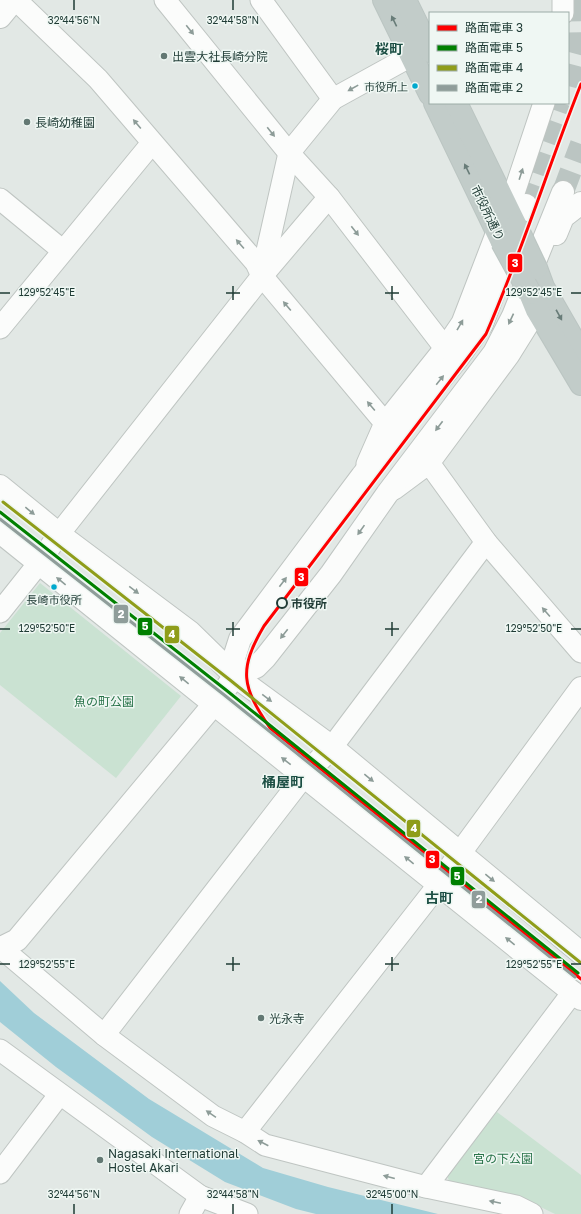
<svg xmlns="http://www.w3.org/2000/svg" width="581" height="1214" viewBox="0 0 581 1214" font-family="'Golos Text','Noto Sans JP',sans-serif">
	<rect width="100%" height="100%" fill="#e2e8e5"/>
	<g fill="#cae2d2">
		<polygon points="40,583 181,696 116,778 0,685 0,633"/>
		<polygon points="497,1112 581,1175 581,1214 555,1214 518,1196 449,1181 447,1175"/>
	</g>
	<polygon fill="#a0ced8" points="0,981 34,1013 149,1099 263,1168 328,1187 438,1214 316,1214 296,1209 225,1182 152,1137 56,1067 0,1022"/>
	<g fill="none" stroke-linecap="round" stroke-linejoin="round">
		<g stroke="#bbc5c2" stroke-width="22" stroke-dasharray="22 11" stroke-linecap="butt">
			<polyline points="568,86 578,49 577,0"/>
			<polyline points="563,192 581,144"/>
			<polyline points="526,205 562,103"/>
		</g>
		<defs>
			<g id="minor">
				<polyline points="16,0 98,79 256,263 262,276 385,423 367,464"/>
				<polyline points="165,0 289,153 329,197 445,348"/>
				<polyline points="261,0 333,99"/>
				<polyline points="563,0 563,13"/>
				<polyline points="0,199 62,250"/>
				<polyline points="262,273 289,153 333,99 411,56"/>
				<polyline points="0,328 152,143"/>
				<polyline points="385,423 445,348 462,323 497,232 508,211 544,103"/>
				<polyline points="429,463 509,355 537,310"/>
				<polyline points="394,489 429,463 486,542 581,652"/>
				<polyline points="0,612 39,563 59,534 262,276 329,197"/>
				<polyline points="332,747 486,542"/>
				<polyline points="0,947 104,1035 213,1116 245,1132 265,1145 426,1187 516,1206 532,1214"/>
				<polyline points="104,1035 304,776"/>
				<polyline points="0,1050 200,1196 247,1214"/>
				<polyline points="245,1132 439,884"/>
				<polyline points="0,1173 59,1095"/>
				<polyline points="426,1187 573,992"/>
				<polyline points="190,1214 200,1196"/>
			</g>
			<g id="tertiary">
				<polyline points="0,17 14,0"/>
				<polyline points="556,234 563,217 581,203"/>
				<polyline points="0,486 59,534 190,632 235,676 332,747 581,953"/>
				<polyline points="0,532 581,999"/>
				<polyline points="235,676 233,661 240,639 362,476 457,359 482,324 526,205"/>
				<polyline points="304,776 332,747"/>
				<polyline points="439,884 460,853 581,688"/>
				<polyline points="1,948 17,940 214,704 235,676 256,667 265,658 331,574 387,494 494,353 513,316 563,192"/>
			</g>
			<g id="trunk">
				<polyline points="384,0 430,94"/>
				<polyline points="405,0 430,51"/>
				<polyline points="435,103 502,242"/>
				<polyline points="456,103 516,226"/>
				<polyline points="536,268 543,287 581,353"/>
				<polyline points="530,293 537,310 581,384"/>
			</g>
		</defs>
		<use href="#minor" stroke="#bfc5c2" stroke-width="23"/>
		<use href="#tertiary" stroke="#bfc5c2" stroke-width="24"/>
		<use href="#trunk" stroke="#bbc5c2" stroke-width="24"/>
		<use href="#minor" stroke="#fbfcfb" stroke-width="21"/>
		<use href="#tertiary" stroke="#fbfcfb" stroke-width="22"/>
		<use href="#trunk" stroke="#c2ccc9" stroke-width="22"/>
		<defs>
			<g id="trunk-bridge">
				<polyline points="516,226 536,268"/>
				<polyline points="502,242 530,293"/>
			</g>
		</defs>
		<use href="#trunk-bridge" stroke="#bbc5c2" stroke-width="24" stroke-linecap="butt"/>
		<use href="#trunk-bridge" stroke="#c2ccc9" stroke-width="22"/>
		<defs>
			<path id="tram-1" d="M581,84C548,167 522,252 486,334L264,626C238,670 242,687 270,728L581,979"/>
			<polyline id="tram-2" points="0,512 226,690 578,973"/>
			<polyline id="tram-3" points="3,502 230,680 581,963"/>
			<polyline id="tram-4" points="0,519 223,694 575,977"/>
		</defs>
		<use href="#tram-1" stroke="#eff7f3" stroke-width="6"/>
		<use href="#tram-2" stroke="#eff7f3" stroke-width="6"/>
		<use href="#tram-3" stroke="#eff7f3" stroke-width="6"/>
		<use href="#tram-4" stroke="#eff7f3" stroke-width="6"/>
		<use href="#tram-1" stroke="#f00" stroke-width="3"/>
		<use href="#tram-2" stroke="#008000" stroke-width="3"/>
		<use href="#tram-3" stroke="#8f9d1a" stroke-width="3"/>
		<use href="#tram-4" stroke="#8f9d9a" stroke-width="3"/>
	</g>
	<defs><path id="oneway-solid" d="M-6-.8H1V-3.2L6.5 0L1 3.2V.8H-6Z"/></defs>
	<g fill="#687c78">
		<use href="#oneway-solid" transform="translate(394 21) rotate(-116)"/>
		<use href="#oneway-solid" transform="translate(467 169) rotate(-116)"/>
		<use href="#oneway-solid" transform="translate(559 315) rotate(61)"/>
	</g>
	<g fill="#8d9c98">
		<use href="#oneway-solid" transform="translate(190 30) rotate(51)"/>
		<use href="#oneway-solid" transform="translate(353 88) rotate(151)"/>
		<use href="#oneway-solid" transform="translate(137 124) rotate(-130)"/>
		<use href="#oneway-solid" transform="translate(271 132) rotate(51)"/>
		<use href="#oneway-solid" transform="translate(521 174) rotate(-72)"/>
		<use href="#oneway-solid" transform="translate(355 231) rotate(52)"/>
		<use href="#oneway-solid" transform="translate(240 244) rotate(-131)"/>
		<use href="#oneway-solid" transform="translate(287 306) rotate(-130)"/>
		<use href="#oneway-solid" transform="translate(511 319) rotate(115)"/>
		<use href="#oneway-solid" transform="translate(460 325) rotate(-60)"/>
		<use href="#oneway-solid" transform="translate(440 380) rotate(-51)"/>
		<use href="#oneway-solid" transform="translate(371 406) rotate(-130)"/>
		<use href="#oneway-solid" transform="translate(439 426) rotate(127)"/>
		<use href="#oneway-solid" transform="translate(30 511) rotate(39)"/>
		<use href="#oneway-solid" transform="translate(361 530) rotate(125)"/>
		<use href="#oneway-solid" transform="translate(61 581) rotate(-141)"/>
		<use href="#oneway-solid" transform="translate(283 582) rotate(-53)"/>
		<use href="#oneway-solid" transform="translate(134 590) rotate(37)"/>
		<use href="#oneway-solid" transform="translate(546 612) rotate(-131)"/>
		<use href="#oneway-solid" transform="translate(284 634) rotate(128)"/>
		<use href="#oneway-solid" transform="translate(184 680) rotate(-141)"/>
		<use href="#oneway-solid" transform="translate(267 698) rotate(37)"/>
		<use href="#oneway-solid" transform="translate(286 761) rotate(-142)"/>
		<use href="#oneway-solid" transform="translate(369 778) rotate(39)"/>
		<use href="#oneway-solid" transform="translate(409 860) rotate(-141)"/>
		<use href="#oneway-solid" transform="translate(490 878) rotate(39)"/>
		<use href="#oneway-solid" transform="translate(510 941) rotate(-141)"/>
		<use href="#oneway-solid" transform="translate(211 1114) rotate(-146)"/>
		<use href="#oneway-solid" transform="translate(263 1143) rotate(-153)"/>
		<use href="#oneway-solid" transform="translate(389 1177) rotate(-165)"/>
		<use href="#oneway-solid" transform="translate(495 1202) rotate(-168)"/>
	</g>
	<path fill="none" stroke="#1f3b35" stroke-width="1.5" d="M74,0V10M233,0V10M233,286V300M392,286V300M0,293H10M226,293H240M385,293H399M571,293H581M233,622V636M392,622V636M0,629H10M226,629H240M385,629H399M571,629H581M233,957V971M392,957V971M0,964H10M226,964H240M385,964H399M571,964H581M74,1204V1214M233,1204V1214M392,1204V1214"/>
	<g fill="#637873" stroke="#eff7f3" stroke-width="1.5">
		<circle cx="164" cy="56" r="4"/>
		<circle cx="27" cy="122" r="4"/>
		<circle cx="261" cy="1018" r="4"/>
		<circle cx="100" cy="1160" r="4"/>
	</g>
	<g fill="#00a9ce" stroke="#eff7f3" stroke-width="1.5">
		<circle cx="415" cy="86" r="3.5"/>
		<circle cx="54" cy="587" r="3.5"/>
	</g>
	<circle fill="#eff7f3" stroke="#1f3b35" stroke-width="2" cx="282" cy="603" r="5"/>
	<g text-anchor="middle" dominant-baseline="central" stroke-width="3" stroke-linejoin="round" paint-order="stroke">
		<g font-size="11" fill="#1f3b35" stroke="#eff7f3" text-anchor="end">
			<text x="408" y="86">市役所上</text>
			<text x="54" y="599" text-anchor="middle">長崎市役所</text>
		</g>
		<g font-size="12" fill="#1f3b35" stroke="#eff7f3" text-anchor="start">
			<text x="172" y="56">出雲大社長崎分院</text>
			<text x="35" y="122">長崎幼稚園</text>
			<text x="269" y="1018">光永寺</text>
			<text x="108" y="1153">Nagasaki International<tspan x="108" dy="14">Hostel Akari</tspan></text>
		</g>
		<g font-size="12" fill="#1f3b35" stroke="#eff7f3">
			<text transform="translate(488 213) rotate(64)">市役所通り</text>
		</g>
		<g font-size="12" font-weight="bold" fill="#1f3b35" stroke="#eff7f3" text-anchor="start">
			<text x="291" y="603">市役所</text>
		</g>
		<g font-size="12" fill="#287349" stroke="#eff7f3">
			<text x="104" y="701">魚の町公園</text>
			<text x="503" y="1158">宮の下公園</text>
		</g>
		<g font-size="14" font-weight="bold" fill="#1b4e43" stroke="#eff7f3">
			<text x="389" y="48">桜町</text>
			<text x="283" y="781">桶屋町</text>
			<text x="439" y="897">古町</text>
		</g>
	</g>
	<g font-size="10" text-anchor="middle" fill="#1f3b35" stroke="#eff7f3" stroke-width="3" stroke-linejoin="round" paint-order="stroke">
		<text x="74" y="24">32°44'56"N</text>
		<text x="233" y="24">32°44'58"N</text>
		<text x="534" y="296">129°52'45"E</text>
		<text x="47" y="296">129°52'45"E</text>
		<text x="47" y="632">129°52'50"E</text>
		<text x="534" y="632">129°52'50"E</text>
		<text x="47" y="968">129°52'55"E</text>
		<text x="534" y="968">129°52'55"E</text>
		<text x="74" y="1198">32°44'56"N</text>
		<text x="233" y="1198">32°44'58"N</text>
		<text x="392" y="1198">32°45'00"N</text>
	</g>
	<g stroke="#eff7f3" stroke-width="1.5">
		<rect x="507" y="253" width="16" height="20" rx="4" fill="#f00"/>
		<rect x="294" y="567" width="15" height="20" rx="4" fill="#f00"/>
		<rect x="113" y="604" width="16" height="20" rx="4" fill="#8f9d9a"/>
		<rect x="137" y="617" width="16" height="19" rx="4" fill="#008000"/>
		<rect x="164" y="625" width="16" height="19" rx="4" fill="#8f9d1a"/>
		<rect x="406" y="819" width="15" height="19" rx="4" fill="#8f9d1a"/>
		<rect x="425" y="850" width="15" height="19" rx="4" fill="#f00"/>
		<rect x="450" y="866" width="15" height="20" rx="4" fill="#008000"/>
		<rect x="471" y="890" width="15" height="19" rx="4" fill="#8f9d9a"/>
	</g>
	<g font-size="11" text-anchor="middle" font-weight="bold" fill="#fff">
		<text x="515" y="267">3</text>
		<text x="301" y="581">3</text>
		<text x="121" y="618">2</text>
		<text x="145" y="630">5</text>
		<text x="172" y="638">4</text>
		<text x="414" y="832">4</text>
		<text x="432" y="863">3</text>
		<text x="457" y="880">5</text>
		<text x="479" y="903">2</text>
	</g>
	<rect x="429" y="12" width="140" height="92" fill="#eff7f3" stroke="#9caca7"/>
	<rect x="437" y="25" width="20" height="6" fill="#ff0000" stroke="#9caca7"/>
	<text x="465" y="32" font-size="12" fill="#1f3b35">路面電車 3</text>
	<rect x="437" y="45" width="20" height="6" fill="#008000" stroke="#9caca7"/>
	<text x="465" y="52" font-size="12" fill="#1f3b35">路面電車 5</text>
	<rect x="437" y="65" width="20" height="6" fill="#8f9d1a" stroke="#9caca7"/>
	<text x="465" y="72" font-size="12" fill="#1f3b35">路面電車 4</text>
	<rect x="437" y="85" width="20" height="6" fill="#8f9d9a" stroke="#9caca7"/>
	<text x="465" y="92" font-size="12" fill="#1f3b35">路面電車 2</text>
</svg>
